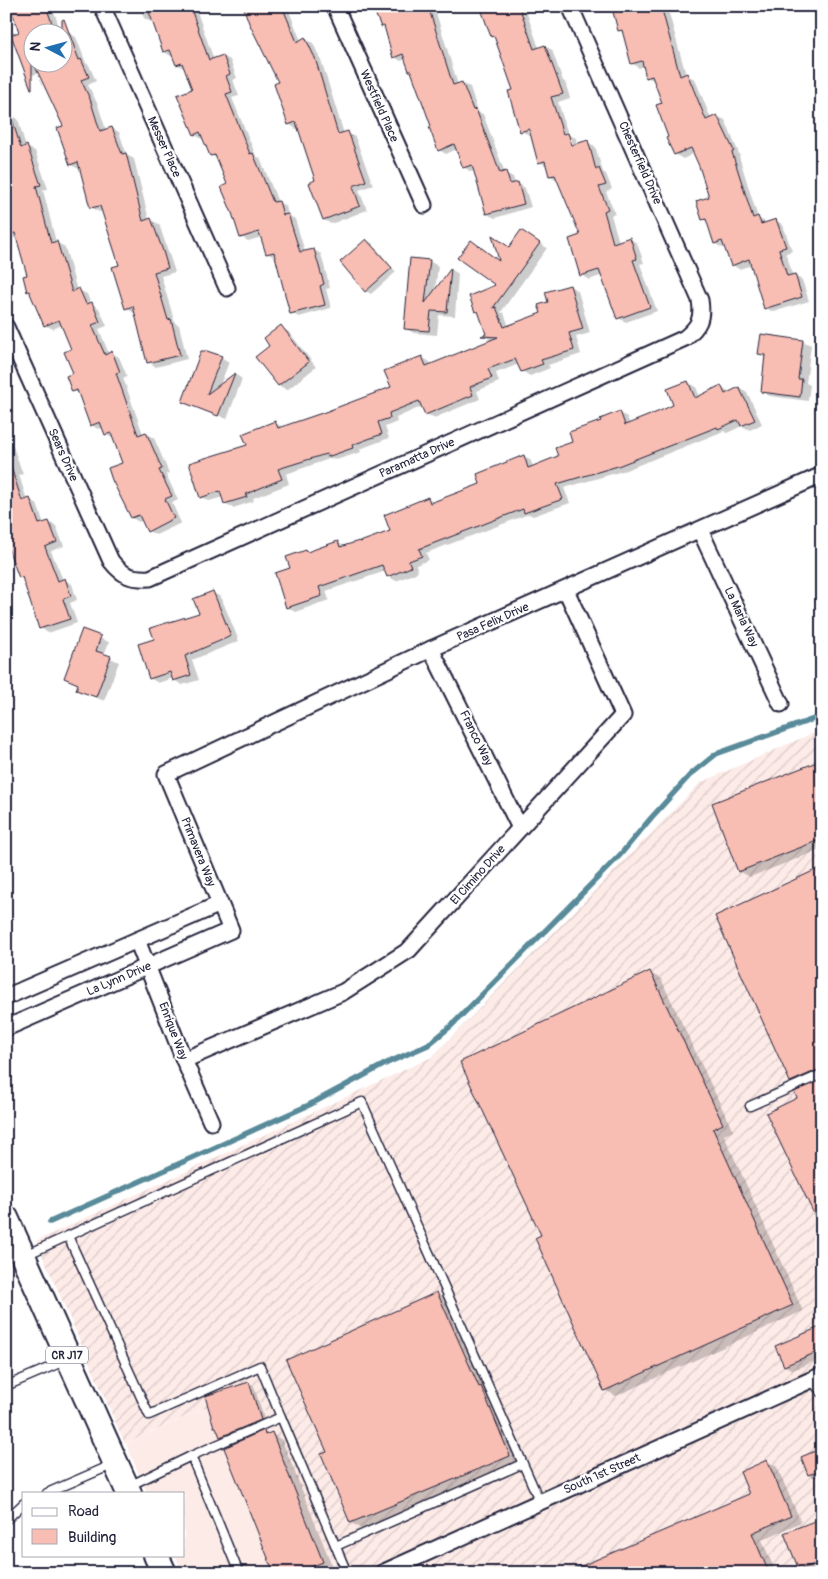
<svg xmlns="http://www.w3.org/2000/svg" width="828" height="1579" viewBox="0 0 828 1579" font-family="Pangolin,sans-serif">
	<defs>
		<pattern id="industrial-furrows" width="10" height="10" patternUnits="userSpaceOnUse" patternTransform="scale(1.25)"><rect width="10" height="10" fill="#fdebe8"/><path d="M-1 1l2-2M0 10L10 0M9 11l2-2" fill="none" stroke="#d9c9c8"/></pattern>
	</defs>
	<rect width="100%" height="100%" fill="#fff"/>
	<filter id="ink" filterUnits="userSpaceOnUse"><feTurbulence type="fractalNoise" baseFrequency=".02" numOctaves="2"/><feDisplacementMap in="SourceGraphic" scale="10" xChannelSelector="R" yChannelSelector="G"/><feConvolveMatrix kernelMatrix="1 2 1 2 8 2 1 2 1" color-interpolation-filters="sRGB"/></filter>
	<g filter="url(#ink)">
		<polygon fill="#fdebe8" points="253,1386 338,1573 183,1573 175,1555 184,1555 184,1493 147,1493 126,1444"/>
		<polygon fill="url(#industrial-furrows)" points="822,729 822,1573 338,1573 253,1386 125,1444 36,1241 432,1057 700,783"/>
		<g fill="#0003" fill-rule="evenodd">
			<polygon points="12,6 52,6 61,32 32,32 32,62 62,62 69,33 76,37 86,63 89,65 96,81 88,85 98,105 106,130 112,128 119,132 127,155 134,159 149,220 151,220 159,224 175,272 161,276 175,323 179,325 187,359 156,367 149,362 136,312 134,313 126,308 121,266 103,211 99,212 91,207 81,168 79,169 71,165 65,126 39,73 33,75 25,71 21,32"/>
			<polygon points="139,6 195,6 214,60 223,56 230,60 237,78 233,80 239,96 232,98 256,156 260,158 278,202 286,206 288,215 295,219 305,252 314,250 321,254 330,288 326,289 331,308 299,317 291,313 277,257 274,257 267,253 262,237 248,241 241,237 229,185 218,159 211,155 204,138 202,139 195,135 193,90 185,69 177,64 174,55 171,56 164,52 153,21 151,22 144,18"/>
			<polygon points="245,6 287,6 301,41 305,39 313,43 322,63 344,134 347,133 355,137 373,185 359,190 367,210 331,224 324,220 317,181 299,128 296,129 289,124 280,83"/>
			<polygon points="381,6 434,6 458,85 462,83 470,87 478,112 483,114 505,173 513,177 515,184 518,183 525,188 531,207 495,218 487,214 475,170 471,172 464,167 457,149 446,154 439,150 433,127 413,72 410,71 406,59 401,61 394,57 386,28 382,26"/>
			<path d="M482,6H529L525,8L539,48L545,46L552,50L563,81L565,82L570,98L558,102L568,134L576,138L577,144L587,142L595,146L603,172L606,174L612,189L606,192L615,214L611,215L619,242L630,239L637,243L644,263L640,264L657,311L626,322L618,318L603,275L589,280L581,275V236L558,180L550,176L547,166L539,162L531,134L529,135L521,131L515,91L496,39L492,36ZM568,137H571L575,150Z"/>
			<polygon points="625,6 667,6 686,75 695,79 711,119 717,116 725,120 740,156 739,156 758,218 765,222 766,224 776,220 783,225 792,251 786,253 793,276 795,276 802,280 809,301 773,312 766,308 752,265 739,269 732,265 726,247 723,248 715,244 708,222 703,219 711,198 695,153 683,159 675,154 670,138 664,104 655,81 647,77 644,66 639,68 632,63 624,33 619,30 626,10"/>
			<polygon points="6,110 8,115 10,114 18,119 26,147 35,151 48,189 43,190 56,242 65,247 77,291 79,290 87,294 91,304 99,308 107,326 99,329 109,354 112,353 119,357 127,376 123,378 143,434 146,433 154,438 169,473 166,474 178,500 172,503 181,523 156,535 148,531 143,520 139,522 132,518 123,464 113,439 106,434 103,428 98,429 91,425 80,395 73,391 74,373 72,349 62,325 53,329 45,325 31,293 28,291 28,276 18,238 16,239 8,234 6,226"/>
			<polygon points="530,236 547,248 501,312 504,313 509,327 542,314 550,303 570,286 578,291 590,333 576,337 581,354 548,365 550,368 530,376 522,371 519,364 496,373 499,382 477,391 480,399 434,418 426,414 423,406 396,418 397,422 385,427 389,438 360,449 361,452 336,460 332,458 286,474 289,484 253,498 254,501 233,508 225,503 223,497 209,501 201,497 248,446 275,423 283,427 393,388 422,357 430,362 431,365 492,341 484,336 488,334 480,314 476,311 497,286 479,246 501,262 510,248"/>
			<polygon points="366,240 372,243 396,272 371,294 366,291"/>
			<polygon points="429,261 438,266 435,292 451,269 458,274 455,316 439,315 437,335 414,333 406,329"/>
			<polygon points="281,327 289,332 316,367 287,390 278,385 271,346"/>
			<polygon points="802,341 811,345 806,383 810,385 808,401 770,396 762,392 766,358 759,354"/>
			<polygon points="221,357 229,362 220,385 235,374 242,379 227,419 183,401"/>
			<polygon points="688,382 696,387 700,397 721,387 729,393 739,388 747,392 762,424 750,430 742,426 727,433 724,431 626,470 564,488 570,503 533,516 529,514 426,553 429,560 416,565 418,572 396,581 388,576 386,571 326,591 329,600 295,612 287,607 291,569 306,552 309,553 338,543 345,547 361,543 391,532 428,498 435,503 482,485 524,456 531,461 533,467 560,457 574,443 603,422 620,413 627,417 630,424 674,406"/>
			<polygon points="6,438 11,441 23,474 19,475 27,500 30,499 37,504 44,524 49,522 56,526 64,546 51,551 63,580 65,580 72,584 77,600 70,603 77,623 48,633 41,628 24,579 20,577 6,536"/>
			<polygon points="213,593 221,597 239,641 192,660 199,680 182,685 174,680 173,678 158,683 150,678 155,639 200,614"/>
			<polygon points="82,631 109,642 104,655 119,662 104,701 77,689 79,684 65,678"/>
			<polygon points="822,762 822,849 750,877 739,871"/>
			<polygon points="822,868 822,1079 802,1088 791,1081"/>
			<polygon points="650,973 661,979 733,1131 724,1135 803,1311 616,1396 605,1390"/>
			<polygon points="437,1294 448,1300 520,1462 362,1529 351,1523 323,1455 328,1452"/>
			<polygon points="822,1327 822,1358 793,1370 785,1366"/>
			<polygon points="249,1383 254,1386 265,1422 226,1440 221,1436 217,1427"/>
			<polygon points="264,1432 269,1434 272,1434 282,1440 333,1568 321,1573 275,1573"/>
			<polygon points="822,1449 822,1475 815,1478 809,1475 802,1458"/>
			<polygon points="767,1461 777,1467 801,1522 762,1540 776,1573 568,1573 751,1494"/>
			<polygon points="822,1519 822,1573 817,1573 816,1571 806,1573 800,1569"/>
		</g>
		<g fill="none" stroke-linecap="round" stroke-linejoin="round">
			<polyline stroke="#598a99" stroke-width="5.5" points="50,1222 309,1105 387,1063 428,1045 451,1026 620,855 651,818 690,775 716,754 822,716"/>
		</g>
		<g fill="#f8bdb3" stroke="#22223b">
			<polygon points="10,6 46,6 55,32 32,32 32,89 31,89 11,35 19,32"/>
			<polygon points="147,6 190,6 209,60 223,55 230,74 226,76 232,92 226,94 250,154 253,153 273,202 279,201 283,215 288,214 300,252 314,249 324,284 320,286 325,305 290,314 274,252 266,254 259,232 240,238 232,213 221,187 227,184 215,155 210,156 200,132 194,135 177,95 192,89 182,63 176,65 170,50 163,52"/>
			<polygon points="243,6 282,6 297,42 305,37 315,58 338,134 348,131 366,181 353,186 360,206 323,220 309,183 315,180 296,122 288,125 274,84 278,82 249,23"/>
			<polygon points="372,6 428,6 453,85 462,82 473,110 476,109 500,173 506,171 510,184 518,182 524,204 486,214 472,165 463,168 454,144 438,151 429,127 431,126 411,71 409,71 403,54 393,58 384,26 381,27"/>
			<polygon points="480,6 519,6 534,49 545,45 563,94 551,97 563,134 568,133 572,145 588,140 596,170 599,168 606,185 599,187 608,209 604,211 613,243 630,237 637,259 633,260 650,307 617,319 599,270 580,276 569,239 580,235 555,175 549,176 545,161 538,163 529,129 520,132 508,91 513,90 494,36 491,37"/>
			<polygon points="624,6 661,6 680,76 687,73 706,120 717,115 734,151 732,152 753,218 758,216 761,224 776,219 786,247 779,249 787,276 795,274 802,297 764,309 749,259 731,266 722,241 714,244 706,219 702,220 696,201 709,197 699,166 691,148 674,155 666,138 668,137 656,105 662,103 652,76 646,78 642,61 631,64 622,30 618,31 613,12 624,9"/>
			<polygon points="64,19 79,60 81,59 89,77 81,80 90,99 100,131 112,127 122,154 126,153 143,221 151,218 163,251 168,268 154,272 168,320 171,319 180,355 147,363 133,306 125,309 112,267 119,265 100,206 90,208 78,162 70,165 57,128 63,126 33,62 62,62 62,20"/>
			<polygon points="6,113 10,113 21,148 27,145 41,185 36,186 51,243 57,241 72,292 79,288 86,304 92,302 100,322 92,325 105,355 112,351 120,372 116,373 138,435 146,432 162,469 159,470 172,496 165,499 174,518 147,532 139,515 131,518 112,480 108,468 122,463 111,433 105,435 100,422 90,426 77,390 72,392 66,376 73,373 64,352 71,349 59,320 44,326 29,291 27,292 23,276 27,275 15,233 6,235"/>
			<polygon points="521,230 540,243 493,308 496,307 504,327 541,313 538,305 548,302 545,292 570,285 583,329 569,333 574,350 541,360 543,364 521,372 515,359 488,369 492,378 470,387 473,395 425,415 419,401 389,413 390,418 378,422 382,434 352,445 353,448 327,457 326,454 278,469 282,479 246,494 247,497 224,504 220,491 200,498 189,463 247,445 242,434 275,421 278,428 325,412 391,387 384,371 422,356 426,366 498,337 481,336 486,334 478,311 475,312 469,296 495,285 457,258 471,240 499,261 492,235 509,247"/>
			<polygon points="366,239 392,268 365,292 340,262"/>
			<polygon points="410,258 430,260 425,303 451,268 447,312 431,311 429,331 404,329"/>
			<polygon points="281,325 309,362 278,386 255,357 269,346 264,338"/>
			<polygon points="761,334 803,340 798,379 802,379 800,397 761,392 765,355 758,354"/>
			<polygon points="201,351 207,351 222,356 207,394 235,373 218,416 182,402"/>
			<polygon points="688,381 695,398 721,385 725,394 739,387 755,420 741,426 738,420 718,429 717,427 618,466 557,484 563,499 524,513 523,509 419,549 422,556 409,561 411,567 387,577 382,565 319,587 322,596 286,608 275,573 290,568 286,557 306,550 307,552 338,541 340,547 359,541 360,542 390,531 384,515 428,497 430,503 480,484 477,474 524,455 528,468 558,456 555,448 572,442 569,432 601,421 600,419 620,411 625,425 660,411 673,405 667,389"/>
			<polygon points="6,461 9,461 22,501 30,498 39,524 49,521 57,542 45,547 58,581 65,578 71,596 63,599 70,619 39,629 22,577 19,578 6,543"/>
			<polygon points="213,591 231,636 185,656 191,675 173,681 170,672 149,679 138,644 154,639 150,628 199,613 193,599"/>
			<polygon points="82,629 101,636 96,651 111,656 96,697 76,690 78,684 64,678"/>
			<polygon points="822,760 822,839 738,872 712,803"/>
			<polygon points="822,867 822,1068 790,1082 715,916"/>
			<polygon points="650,971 723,1124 713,1129 793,1305 604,1391 535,1238 541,1235 460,1062"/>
			<polygon points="822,1080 822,1231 766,1113 797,1098 794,1092"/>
			<polygon points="437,1292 479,1387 481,1386 510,1456 350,1523 321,1454 327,1452 286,1360"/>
			<polygon points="822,1326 822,1350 784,1366 775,1346"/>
			<polygon points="249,1382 261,1420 220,1437 216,1427 214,1427 205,1396"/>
			<polygon points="264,1430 265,1435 272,1432 323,1562 295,1573 274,1573 224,1448"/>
			<polygon points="822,1448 822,1470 808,1475 801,1457"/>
			<polygon points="767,1460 791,1516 752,1533 769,1573 565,1573 749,1494 740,1472"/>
			<polygon points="822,1518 822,1561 799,1570 784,1533"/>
		</g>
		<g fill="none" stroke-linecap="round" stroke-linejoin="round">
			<defs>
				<g id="service">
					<polyline points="750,1106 822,1074"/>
					<polyline points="68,1236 149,1415 260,1366 281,1417"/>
					<polyline points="26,1255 362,1102 540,1502"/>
					<polyline points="811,1380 822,1393"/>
					<polyline points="6,1386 67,1360"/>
					<polyline points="191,1456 281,1417 347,1573"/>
					<polyline points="129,1486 191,1456 239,1573"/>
					<polyline points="47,1493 114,1464"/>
					<polyline points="6,1520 24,1503"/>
					<polyline points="336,1546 522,1464"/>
				</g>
				<g id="minor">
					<polyline points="102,6 227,288"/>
					<polyline points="335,6 424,205"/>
					<path d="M6,327L111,561C123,576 131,579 150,578L685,338C699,326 703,319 700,300L570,6"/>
					<polyline points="700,530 781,704"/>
					<polyline points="431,649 520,828"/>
					<polyline points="137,940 184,1060 211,1122"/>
					<polyline points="6,997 220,904"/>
					<polyline points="6,1028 231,930 166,774 431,649 822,475"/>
					<polyline points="184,1060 343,992 409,950 623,715 566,590"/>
					<polyline points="382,1573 822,1375"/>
				</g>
				<g id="primary">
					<polyline points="6,1218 129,1493"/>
					<polyline points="156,1555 164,1573"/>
				</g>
			</defs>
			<use href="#service" stroke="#22223b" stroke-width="11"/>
			<use href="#minor" stroke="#22223b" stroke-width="19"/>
			<use href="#primary" stroke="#22223b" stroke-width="28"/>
			<use href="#service" stroke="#fff" stroke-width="8"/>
			<use href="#minor" stroke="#fff" stroke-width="15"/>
			<use href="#primary" stroke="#fff" stroke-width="24"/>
		</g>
	</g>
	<g text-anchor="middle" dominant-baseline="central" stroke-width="4.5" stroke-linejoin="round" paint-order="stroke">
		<rect fill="#fff" stroke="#646476" stroke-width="1" x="46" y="1346.5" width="42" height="17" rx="4"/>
		<g font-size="11" font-weight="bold" fill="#22223b">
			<text x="67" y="1355">CR J17</text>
		</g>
		<g font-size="12" fill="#22223b" stroke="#fff">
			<text transform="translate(379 106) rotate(66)">Westfield Place</text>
			<text transform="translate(164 147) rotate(66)">Messer Place</text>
			<text transform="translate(640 163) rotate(66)">Chesterfield Drive</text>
			<text transform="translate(63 455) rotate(66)">Sears Drive</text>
			<text transform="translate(417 458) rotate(-24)">Paramatta Drive</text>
			<text transform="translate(741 617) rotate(65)">La Maria Way</text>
			<text transform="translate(493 622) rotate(-24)">Pasa Felix Drive</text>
			<text transform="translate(476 738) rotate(64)">Franco Way</text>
			<text transform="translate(198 852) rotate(68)">Primavera Way</text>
			<text transform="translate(478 875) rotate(-48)">El Cimino Drive</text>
			<text transform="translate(119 979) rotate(-23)">La Lynn Drive</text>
			<text transform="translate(173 1031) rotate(69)">Enrique Way</text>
			<text transform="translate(602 1474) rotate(-24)">South 1st Street</text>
		</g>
	</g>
	<rect width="828" height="1579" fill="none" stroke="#fff" stroke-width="25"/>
	<rect x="12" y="12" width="803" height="1554" fill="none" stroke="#22223b" stroke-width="2" filter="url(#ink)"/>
	<rect x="22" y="1492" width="162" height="65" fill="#ffffff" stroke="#a7a7b1"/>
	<rect x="32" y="1508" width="25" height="8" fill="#ffffff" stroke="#a7a7b1"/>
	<text x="68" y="1516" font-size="15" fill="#22223b">Road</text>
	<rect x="32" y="1529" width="25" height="15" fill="#f8bdb3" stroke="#a7a7b1"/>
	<text x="68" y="1542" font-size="15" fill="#22223b">Building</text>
	<g transform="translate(48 48) rotate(276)"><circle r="24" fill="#ffffff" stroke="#a7a7b1"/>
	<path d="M0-4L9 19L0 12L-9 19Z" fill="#1f6fb2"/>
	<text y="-8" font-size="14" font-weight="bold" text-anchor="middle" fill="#22223b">N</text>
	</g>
</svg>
